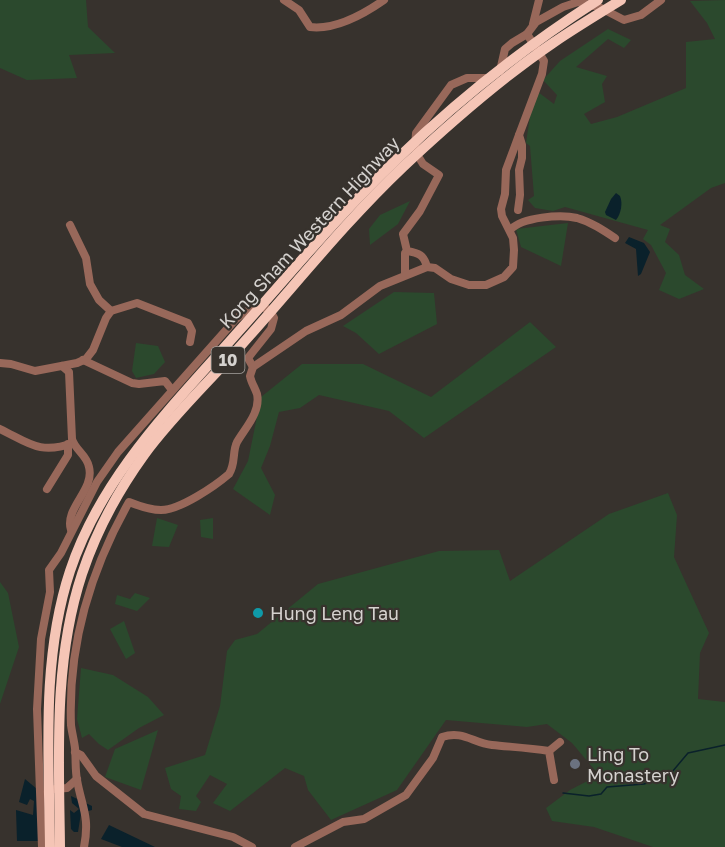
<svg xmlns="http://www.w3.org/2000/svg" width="725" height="847" viewBox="0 0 725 847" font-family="'Golos Text',sans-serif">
	<rect width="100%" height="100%" fill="#37322d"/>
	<g fill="#2b492d">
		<polygon points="0,0 86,0 88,27 115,53 69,55 77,78 27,80 0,68"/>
		<polygon points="725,0 725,183 711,188 660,225 670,229 665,242 679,255 685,275 704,289 679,299 659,290 666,273 651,245 643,239 648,230 565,207 553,211 535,208 528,200 534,196 530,146 526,143 530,116 538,92 554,104 557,95 543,80 560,61 608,29 631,40 624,48 608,39 576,67 607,76 602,84 605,102 584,114 591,124 617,117 686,88 686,42 715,39 707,23 690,1"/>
		<polygon points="410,201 398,224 370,245 369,229 380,215"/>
		<polygon points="568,223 561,266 521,247 516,229"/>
		<polygon points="394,292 434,293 437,324 379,354 356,333 343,326"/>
		<polygon points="530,322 556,347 424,438 389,411 319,395 300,408 279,412 270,446 261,468 275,495 270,515 233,489 248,461 261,397 302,364 363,364 431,397"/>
		<polygon points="136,343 158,346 165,362 154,374 136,378 132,371"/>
		<polygon points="668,493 677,515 674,557 709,633 700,653 698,699 725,702 725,847 653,847 594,827 552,821 546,808 570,790 599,775 572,743 547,724 527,727 446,720 397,790 331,820 308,790 304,776 285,768 230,811 213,803 227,784 210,775 196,796 201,802 196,811 179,809 181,796 171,789 165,768 205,755 220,706 227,651 235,640 257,634 318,584 439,551 499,550 510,581 609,514"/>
		<polygon points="157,518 178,525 169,547 152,546"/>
		<polygon points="213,518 213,539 201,537 200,520"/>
		<polygon points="0,582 8,593 19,647 0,704"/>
		<polygon points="135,593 150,598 137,611 115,604 117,595 130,599"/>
		<polygon points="124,621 135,653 126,659 110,629"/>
		<polygon points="81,668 113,675 148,697 164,715 139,728 108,750 99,744 89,734 82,738 77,719"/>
		<polygon points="158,730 141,790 105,777 115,749"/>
	</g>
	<g fill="#0a212b">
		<path d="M616,193L620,196C623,203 621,214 616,220L606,215L605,212L611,199Z"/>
		<polygon points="629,237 644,243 650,252 641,274 638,276 636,249 625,243"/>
		<polygon points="25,779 37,789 40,841 17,841 16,810 33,815 34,801 30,799 27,805 19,802"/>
		<polygon points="71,796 92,806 92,810 81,813 78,832 74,832 71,829 70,810 74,813 79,809 72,803"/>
		<polygon points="109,825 155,847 122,847 101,839"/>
	</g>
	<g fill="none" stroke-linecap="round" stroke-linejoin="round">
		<polyline stroke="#0a212b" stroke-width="1.5" points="563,793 589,796 601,794 607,787 644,784 650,782 652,779 672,772 688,753 725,745"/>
		<g stroke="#98685a" stroke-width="8">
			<path d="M284,0L299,10L310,27C335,30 364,14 384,0"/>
			<polyline points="533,24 539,0"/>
			<polyline points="500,71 505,49 512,43 527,34 536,22 563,7 578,2 599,7 624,20 641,15 661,0"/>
			<polyline points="518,210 520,195 519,170 522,158 522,145 519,135 542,74 544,61 527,34"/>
			<polyline points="70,225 86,258 90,284 99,300 111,311"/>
			<path d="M510,230C522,217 561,214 577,218C591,222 603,230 615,238"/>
			<polyline points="427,267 435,268 451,279 469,285 486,285 504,277 513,267 514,250 513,238 502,216 501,209 505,194 506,170 519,135"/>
			<polyline points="405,275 405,253 407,251"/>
			<polyline points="83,360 132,383 139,384 165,381 172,390"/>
			<polyline points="0,363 11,364 35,371 77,363 86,359 93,350 106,318 111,311 137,303 188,323 192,331 190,342"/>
			<path d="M62,366L69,372L72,439C75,450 87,455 89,467C95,490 64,508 71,530"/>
			<path d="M0,429C29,443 40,455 73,443"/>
			<polyline points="47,489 68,455 68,444"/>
			<polyline points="549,751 560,742"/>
			<polyline points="75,752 81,755 96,776 144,814 233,837 252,847"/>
			<polyline points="55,789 67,788 77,779"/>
			<path d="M42,847L37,709L41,639L50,592L49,570L61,553L97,482L118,452L235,320C247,309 265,298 274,318L271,329L248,358L253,367"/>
			<path d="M84,847C90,816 82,808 77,780C75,769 76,758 75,748C74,740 72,733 71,725C68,646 90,571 129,502C139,506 150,510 161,510C180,510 215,486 229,474C236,463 232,452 237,442C245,428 261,412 257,394C255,388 251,382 250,376L253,367L306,331L341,315L380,286L427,267C424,255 419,253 407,251L403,234L420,211L439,175L423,164L418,156L415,146L416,133L451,85L467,78H489"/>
			<path d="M295,847L343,822L364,819L406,795L433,758L442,737C463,730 473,743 492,745C512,747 530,748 549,751L554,780"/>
		</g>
		<g stroke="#f5c5b6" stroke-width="10">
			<path d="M50,847C49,755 41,659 70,571C102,475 173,406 238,332C290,274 340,213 397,159C459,99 526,46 598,0"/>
			<path d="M60,847C59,756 53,662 82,574C96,532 118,491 144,455C173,415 211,380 244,342C296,284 346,221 403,167C450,123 500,79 553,43C575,28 598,14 621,0"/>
		</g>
	</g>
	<circle fill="#0f9aa8" stroke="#37322d" stroke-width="2" cx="258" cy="613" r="6"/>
	<circle fill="#6b7280" stroke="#37322d" stroke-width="2" cx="575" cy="764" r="6"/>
	<g text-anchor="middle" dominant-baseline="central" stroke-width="4.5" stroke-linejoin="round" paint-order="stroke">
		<rect fill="#37322d" stroke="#a6a29e" stroke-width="1.5" x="211.5" y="347" width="33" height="26" rx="4.5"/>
		<g font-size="16" font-weight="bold" fill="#d5d2cf">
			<text x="228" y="360">10</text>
		</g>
		<g font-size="18" fill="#d5d2cf" stroke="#37322d">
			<text transform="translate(309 232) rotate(-47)">Kong Sham Western Highway</text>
		</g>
		<g font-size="18" fill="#d5d2cf" stroke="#37322d" text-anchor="start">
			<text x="270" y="613">Hung Leng Tau</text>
			<text x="587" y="754">Ling To<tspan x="587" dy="21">Monastery</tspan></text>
		</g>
	</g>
</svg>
